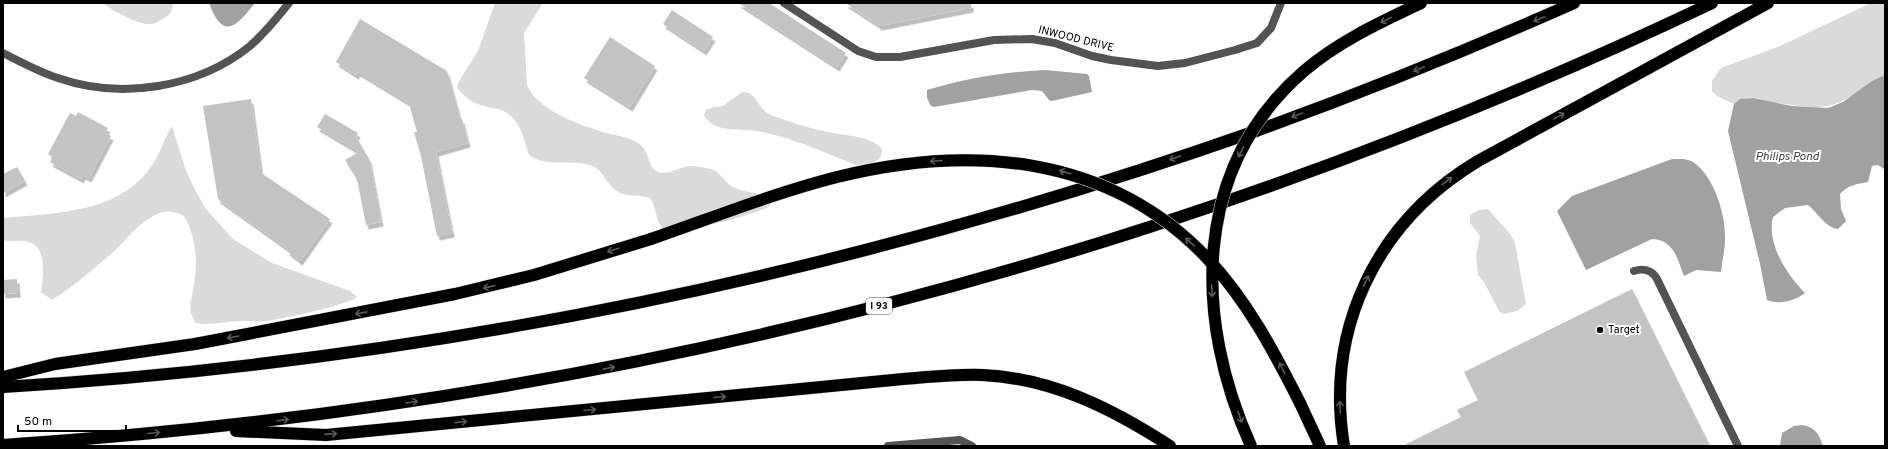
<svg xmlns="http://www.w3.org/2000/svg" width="1888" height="449" viewBox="0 0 1888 449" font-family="Overpass,sans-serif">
	<defs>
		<filter id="shadow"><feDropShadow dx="2.5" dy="4.5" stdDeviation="0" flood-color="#0004"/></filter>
	</defs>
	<rect width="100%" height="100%" fill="#fff"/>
	<g fill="#dadada">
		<path d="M102,3H173C173,10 170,15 164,18C160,21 155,24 150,24C138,25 112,10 102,3Z"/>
		<path d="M495,3H543L524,33L527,85C536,108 574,123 597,130C609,135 623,135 635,141C652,150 646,167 658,172C669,176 681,165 693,166C700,167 714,168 719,174C725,179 728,185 735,188C742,191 751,192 758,194C763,196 767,200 771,203L769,207C734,221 702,228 663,229C655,220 657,208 650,198C639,194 626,198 617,191C604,183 604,167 586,164C567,160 545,167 529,155C525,143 522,128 513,118C503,106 486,109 473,102C467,99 462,93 457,88L458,83L478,51Z"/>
		<path d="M1871,3H1885V75C1859,88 1844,109 1811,107C1797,106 1783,104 1769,102C1764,101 1759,98 1754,98C1748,97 1739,99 1734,104L1717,96L1712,91V81L1721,68L1780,46Z"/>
		<path d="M742,92C757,91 757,109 771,115C789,122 809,128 828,132C845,136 870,135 882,149C883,163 868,165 856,165C825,153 778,131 744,130C729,129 712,130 704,115L706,110L714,107L723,106Z"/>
		<path d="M172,126L185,168L194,188L206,209L233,239L272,263L350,291L357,297C348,305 282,319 266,321C258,322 250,320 241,321C227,321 210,326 196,323C186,308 192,301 194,285C198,261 196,236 184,216C177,213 171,210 163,212C141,218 127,240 111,254C92,270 73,287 52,300L41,292C43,275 49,245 25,241C18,240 10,242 3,240V218C55,213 117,214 151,167C160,154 164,139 172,126Z"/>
		<polygon points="1488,209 1511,235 1515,243 1526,304 1517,311 1503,314 1499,311 1484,282 1478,275 1476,255 1480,236 1470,223 1470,215 1479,210"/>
	</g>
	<g fill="#a1a1a1">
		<path d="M209,3H255C236,27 223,41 209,3Z"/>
		<path d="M1045,70L1087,74L1089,76L1092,92L1052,101L1049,100L1042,91L1032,90L934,107L931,106L927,98V90C966,78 1004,72 1045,70Z"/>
		<path d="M1885,75V173L1884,169L1878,165L1872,166L1868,182C1857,184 1848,185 1840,194L1841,209L1846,221L1838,229C1826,228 1817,212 1808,205L1785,208L1773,217C1766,243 1787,275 1805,293C1795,301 1779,305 1767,300L1760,264L1728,131L1734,104L1740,99L1753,98L1792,106L1828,108L1843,102L1872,81Z"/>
		<path d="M1672,159C1679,159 1686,158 1693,162C1714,176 1726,215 1725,239C1725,250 1722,261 1721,272L1696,270L1684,276C1677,258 1674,240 1652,239L1586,270L1557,211L1572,196Z"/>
		<path d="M1802,425C1815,427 1819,434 1823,446H1780L1782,433L1794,426Z"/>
	</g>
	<g fill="#c3c3c3" filter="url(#shadow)">
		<polygon points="738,3 769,3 846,53 837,67"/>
		<polygon points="845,3 971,3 971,8 880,26"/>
		<polygon points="672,10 713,37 704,51 663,24"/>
		<polygon points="360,19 447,71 460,119 462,119 468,143 436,152 452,233 437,236 421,156 414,132 417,132 409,103 358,72 356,75 336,62"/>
		<polygon points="610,37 655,66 630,107 584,78"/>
		<polygon points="251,99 261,173 330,219 300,261 287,251 288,249 218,199 203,106"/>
		<polygon points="78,112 108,128 105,133 111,136 89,178 83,175 81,179 50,162 53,157 48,154 70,113 76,116"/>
		<polygon points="325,114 358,133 356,137 369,159 381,222 366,225 357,179 345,160 359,152 317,127"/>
		<polygon points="17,167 25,181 3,193 3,174"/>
		<polygon points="17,279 18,293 3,294 3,280"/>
		<polygon points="1632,289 1710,446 1402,446 1461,417 1457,410 1478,400 1464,372"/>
	</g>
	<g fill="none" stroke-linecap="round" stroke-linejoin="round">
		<defs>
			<g id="motorway">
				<polyline points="3,377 55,364 195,344 455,294 534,275 651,239"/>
				<path d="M3,387C430,361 852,273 1256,131C1364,92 1470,49 1574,3"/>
				<polyline points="1300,403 1320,446"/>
				<path d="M236,431L326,435L903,379C929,377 956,374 982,375C1052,378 1113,409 1170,446"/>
				<path d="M3,445C601,406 1171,260 1712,3"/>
				<path d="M1344,446C1325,329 1376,222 1478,161L1768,3"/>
			</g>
		</defs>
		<use href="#motorway" stroke="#dbdbdb" stroke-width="13"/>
		<g stroke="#535353" stroke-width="8">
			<path d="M1634,271C1643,268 1652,270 1657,279L1738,446"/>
			<polyline points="888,446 960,440 972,446"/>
		</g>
		<g stroke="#535353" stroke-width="8">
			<polyline points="784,3 858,51 876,57 900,57 994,40 1032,39 1055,43 1092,56 1111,60 1158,66 1185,63 1235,50 1257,43 1271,28 1281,3"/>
			<path d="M3,53C21,62 39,72 58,78C121,100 198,88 250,46C265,33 277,18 289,3"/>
		</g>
		<use href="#motorway" stroke="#000" stroke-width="12"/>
		<defs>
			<g id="motorway-bridge">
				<path d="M651,239C712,218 774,193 837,177C969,144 1108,154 1207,258C1247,300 1274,352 1300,403"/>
				<path d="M1251,446C1194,319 1191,169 1304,71C1339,41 1381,22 1421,3"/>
			</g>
		</defs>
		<use href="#motorway-bridge" stroke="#dbdbdb" stroke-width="13" stroke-linecap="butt"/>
		<use href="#motorway-bridge" stroke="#000" stroke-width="12"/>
	</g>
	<defs><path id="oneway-shaft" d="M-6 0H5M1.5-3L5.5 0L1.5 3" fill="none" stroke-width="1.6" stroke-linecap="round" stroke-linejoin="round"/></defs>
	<g stroke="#595959">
		<use href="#oneway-shaft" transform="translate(1539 19) rotate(157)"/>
		<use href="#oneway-shaft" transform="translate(1386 20) rotate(154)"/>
		<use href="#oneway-shaft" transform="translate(1419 69) rotate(158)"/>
		<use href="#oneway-shaft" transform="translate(1297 115) rotate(160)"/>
		<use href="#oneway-shaft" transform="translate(1559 116) rotate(-29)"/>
		<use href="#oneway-shaft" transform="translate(1241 152) rotate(117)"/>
		<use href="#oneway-shaft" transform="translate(1175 158) rotate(161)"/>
		<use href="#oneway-shaft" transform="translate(936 161) rotate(175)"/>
		<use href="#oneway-shaft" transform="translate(1065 172) rotate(-164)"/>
		<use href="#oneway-shaft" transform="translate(1447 181) rotate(-38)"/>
		<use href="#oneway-shaft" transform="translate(1190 242) rotate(-138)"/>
		<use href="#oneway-shaft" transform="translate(613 250) rotate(162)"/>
		<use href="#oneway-shaft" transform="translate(1366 281) rotate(-65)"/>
		<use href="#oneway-shaft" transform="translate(489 287) rotate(167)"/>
		<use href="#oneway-shaft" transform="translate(1212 291) rotate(86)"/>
		<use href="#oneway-shaft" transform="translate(361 313) rotate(169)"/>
		<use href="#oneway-shaft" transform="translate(233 337) rotate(170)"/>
		<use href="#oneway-shaft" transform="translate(609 368) rotate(-11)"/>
		<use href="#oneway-shaft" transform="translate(1282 368) rotate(-118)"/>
		<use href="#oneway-shaft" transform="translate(720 397) rotate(-5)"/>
		<use href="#oneway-shaft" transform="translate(412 402) rotate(-9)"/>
		<use href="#oneway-shaft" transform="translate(1340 407) rotate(-93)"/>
		<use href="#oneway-shaft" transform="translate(590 410) rotate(-5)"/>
		<use href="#oneway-shaft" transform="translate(1240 417) rotate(70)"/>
		<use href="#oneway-shaft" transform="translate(283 420) rotate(-7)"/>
		<use href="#oneway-shaft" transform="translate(461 422) rotate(-6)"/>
		<use href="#oneway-shaft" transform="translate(154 433) rotate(-5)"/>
		<use href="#oneway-shaft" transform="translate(331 434) rotate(-4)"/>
	</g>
	<circle fill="#000" stroke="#fff" stroke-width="1.5" cx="1600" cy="330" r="4"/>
	<g text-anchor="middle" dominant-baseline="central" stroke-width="4" stroke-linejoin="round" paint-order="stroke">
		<rect fill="#fff" stroke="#4c4c4c" stroke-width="1" x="866" y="298" width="26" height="16" rx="3"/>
		<g font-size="10" font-weight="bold" fill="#000">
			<text x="879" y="306">I 93</text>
		</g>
		<g font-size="11" fill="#000" stroke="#fff">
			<text transform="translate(1076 39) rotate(14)">INWOOD DRIVE</text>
		</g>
		<g font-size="11" fill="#000" stroke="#fff" text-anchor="start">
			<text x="1608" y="330">Target</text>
		</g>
		<g font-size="12" font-style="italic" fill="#424242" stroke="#fff">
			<text x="1787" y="157">Philips Pond</text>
		</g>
	</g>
	<rect width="1888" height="449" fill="none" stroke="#000000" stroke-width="8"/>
	<path d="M18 425v6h108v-6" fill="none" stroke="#000000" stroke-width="2"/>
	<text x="24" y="425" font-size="12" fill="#000000" stroke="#ffffff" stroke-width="3" paint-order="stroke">50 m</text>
</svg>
